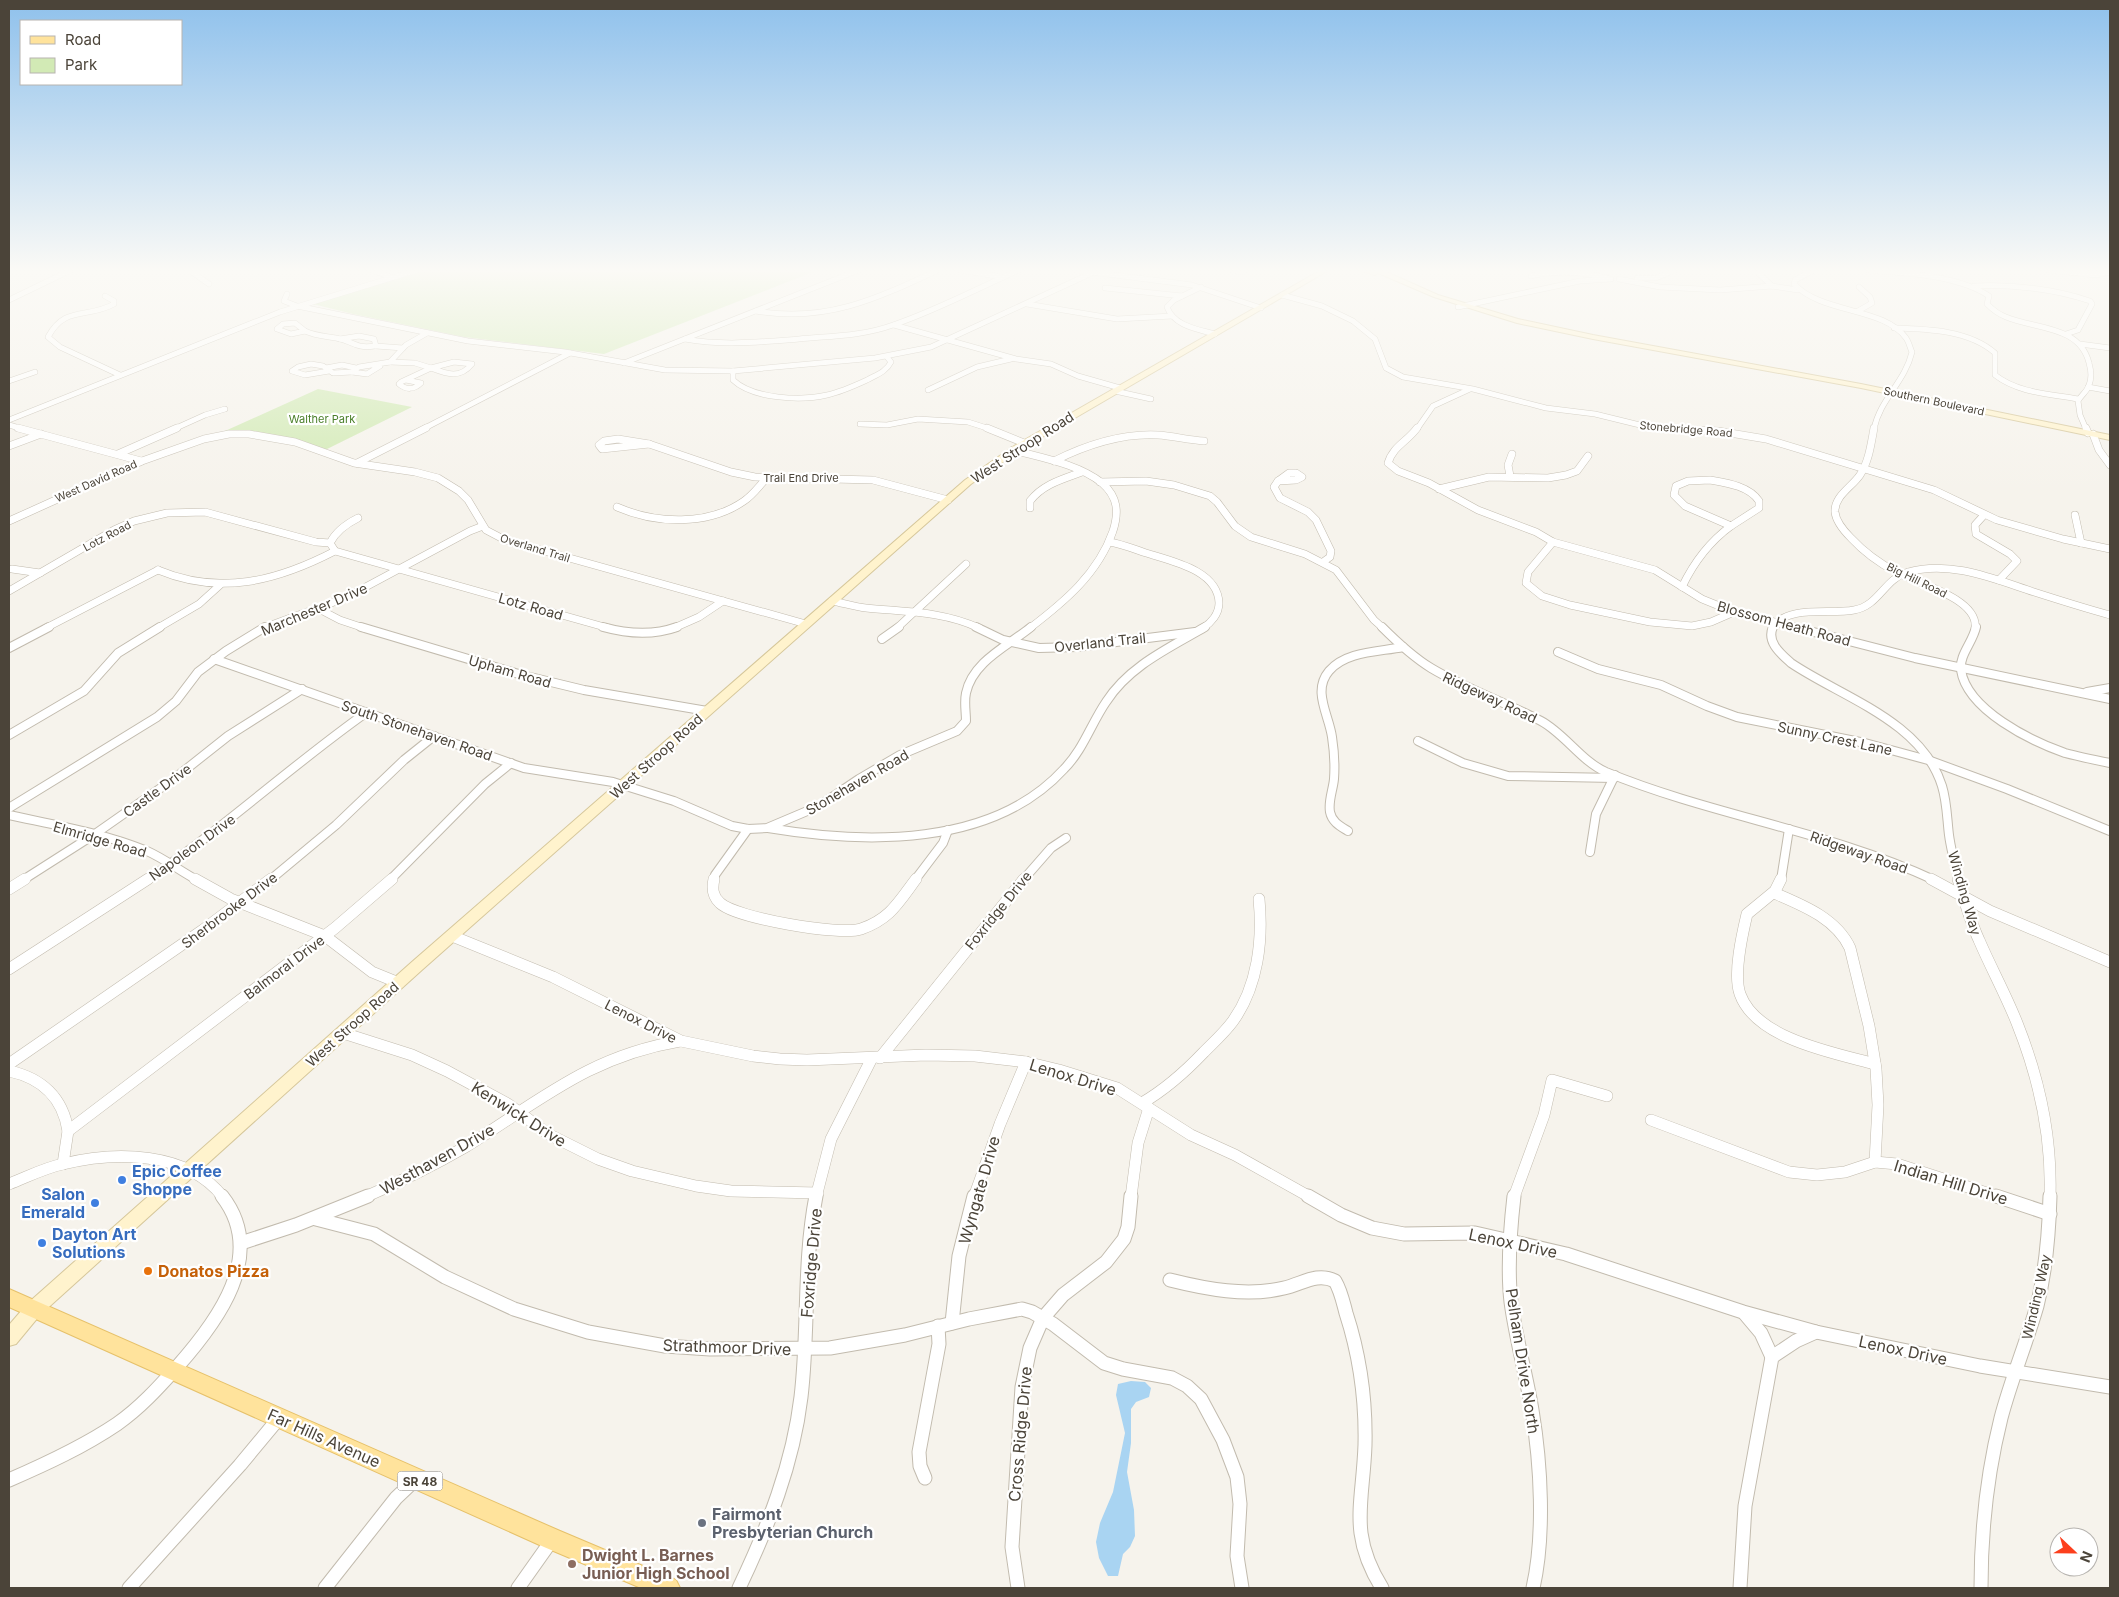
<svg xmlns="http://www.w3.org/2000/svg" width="2119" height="1597" viewBox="0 0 2119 1597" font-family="Inter,sans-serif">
	<rect width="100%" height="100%" fill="#f6f3ec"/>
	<g fill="#d2eab5">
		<polygon points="425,270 818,270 604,354 464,337 353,314 313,304"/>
		<polygon points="318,389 412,407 325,450 225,431"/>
	</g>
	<polygon fill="#a9d4f2" points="1131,1381 1145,1382 1151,1388 1149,1397 1136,1402 1131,1409 1131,1443 1127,1472 1134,1510 1135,1536 1130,1547 1123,1554 1118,1576 1108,1576 1099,1558 1096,1542 1100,1523 1113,1492 1125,1433 1116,1395 1118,1384"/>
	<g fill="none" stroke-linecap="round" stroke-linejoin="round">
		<defs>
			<g id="street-far4">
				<polyline points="189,270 209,284"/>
				<polyline points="371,270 391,277"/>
				<polyline points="960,270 1002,277"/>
				<polyline points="1076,270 1192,285 1261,308"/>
				<polyline points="1232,270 1244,272"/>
				<polyline points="1755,270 1772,286"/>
				<path d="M1814,270L1795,280L1794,284C1822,314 1884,307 1906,338C1909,342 1910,348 1912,352C1905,382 1880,399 1874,429"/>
				<path d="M1867,270C1904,273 1958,275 1989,296L1987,304C1993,310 1998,314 2006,317C2034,329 2080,325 2089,363C2091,370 2092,378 2089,385C2087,392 2081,395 2078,401L2080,415L2086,429"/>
				<polyline points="2048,270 2096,275 2110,272"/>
				<path d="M1531,276C1557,270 1581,271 1607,278"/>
				<polyline points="1637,278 1656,278 1675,270"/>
				<polyline points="1619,279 1660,287 1720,290 1772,286 1798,290"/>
				<path d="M1974,286C2011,284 2055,289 2090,301L2092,304L2078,330L2066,334"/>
				<path d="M1201,287L1174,300L1167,307C1174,326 1197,329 1215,334"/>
				<polyline points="1105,288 1182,296"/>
				<polyline points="287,294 284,301 297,306 468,341 565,352 665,370 733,371 875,358 931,347 1094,272"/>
				<polyline points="1282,295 1322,306 1353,321 1375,339 1386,368 1403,377 1473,389 1546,408 1595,414 1648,427 1680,429"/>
				<path d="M105,296L114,301V304C87,319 65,305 48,337L60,347L120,375"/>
				<polyline points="9,300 71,270"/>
				<polyline points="1027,304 1117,319 1172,316"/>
				<polyline points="1458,307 1580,281 1611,279"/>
				<path d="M756,311C826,323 876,299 938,270"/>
				<polyline points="1858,311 1872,303 1870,297 1859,287"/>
				<polygon points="295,323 305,331 291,334 277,329 283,324"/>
				<polyline points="894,325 1016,359 1051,364 1078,376 1120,388"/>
				<path d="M1894,328C1927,329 1969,330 1995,353V375C2018,393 2050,394 2078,399"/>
				<path d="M305,331C316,336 325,336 336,338C354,341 354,349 375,346"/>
				<polyline points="340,339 359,336 374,339 376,346 403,348"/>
				<path d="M685,339C724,346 760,342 799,339C831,336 863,336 893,325C935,311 978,288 1019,270"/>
				<polyline points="2080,344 2110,348"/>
				<polyline points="390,362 415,363 431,368"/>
				<path d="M454,362L472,364C460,379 447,374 431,368Z"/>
				<polyline points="624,363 859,270"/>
				<polyline points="380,366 367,374 352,372 359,367 390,362 406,345 427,333"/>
				<polyline points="326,368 342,365 356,368"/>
				<polyline points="329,371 305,375 292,371 298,367 311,364 323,366 333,373 352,372"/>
				<path d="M733,371V380C753,399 801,401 827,395C841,392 854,386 867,380C876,375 886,372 891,362L887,357"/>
				<path d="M406,380L421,383C414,390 406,390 399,384L401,382L431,368"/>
				<polyline points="9,381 35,372"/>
				<polyline points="2088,387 2110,391"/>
				<polyline points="928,390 977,367 1011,359"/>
				<polyline points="1115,391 1151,399"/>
				<polyline points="9,420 280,312 417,270"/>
				<polyline points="860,424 887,425 918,419 968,422 990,429"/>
				<polyline points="9,425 23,429"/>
				<polyline points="174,429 205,415 225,409"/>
				<polyline points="423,429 570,353"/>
				<polyline points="1417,429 1433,406 1470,389"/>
			</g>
			<g id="street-far3">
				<polyline points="18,428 141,461"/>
				<polyline points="987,428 1024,443"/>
				<path d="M1417,428C1408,441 1393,446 1388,463L1398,471L1429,483L1478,510L1536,532L1553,542L1655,570L1702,599L1734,612L1799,628"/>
				<polyline points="1658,428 1718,431 1766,439 1934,490 1997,520 2063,539 2110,549"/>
				<path d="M1874,428C1871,444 1869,461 1860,475C1852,487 1834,496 1835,512C1836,522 1844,531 1851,538C1864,552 1879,563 1896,572C1917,583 1979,599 1975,628"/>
				<polyline points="2086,428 2088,433"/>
				<polyline points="2093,434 2099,450 2110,465"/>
				<polygon points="618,439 649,444 602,449 599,445 604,441"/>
				<polyline points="649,444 731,472 755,477 873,480 948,500"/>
				<polyline points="9,446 41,434"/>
				<path d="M1013,450C1042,458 1078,464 1102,483C1118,497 1119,512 1113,531C1098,574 1064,602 1030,628"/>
				<polyline points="118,454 177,428"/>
				<path d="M1054,461C1086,445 1121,433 1158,435C1173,436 1188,440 1204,441"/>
				<polyline points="357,463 426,428"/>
				<polygon points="1289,473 1296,473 1302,477 1296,480 1278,481"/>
				<polyline points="1510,476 1508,465 1512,454"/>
				<path d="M1710,480C1727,483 1749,486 1759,501V508L1731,526L1685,506L1674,495L1676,486L1688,481Z"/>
				<polyline points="1278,481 1274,487 1280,498 1308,512 1316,520 1331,551 1330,557 1323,562"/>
				<polyline points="1100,482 1146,481 1174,485 1210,496 1217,502 1235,526 1251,537 1305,554 1336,570 1374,620 1383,628"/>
				<polyline points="1439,489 1489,477 1548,478 1566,475 1577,471 1588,456"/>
				<path d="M617,507C656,524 708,526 744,501C753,495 759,486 766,479"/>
				<path d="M1030,508V501C1043,484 1063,479 1082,472"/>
				<polyline points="1984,515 1975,525 1976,534 2010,554 2017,561 1999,580"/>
				<polyline points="2075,515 2081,543"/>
				<path d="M358,518C346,524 336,531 330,543L335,551L608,628"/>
				<polyline points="9,521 142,461 204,439 229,434 249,434 295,442 354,463 415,472 438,478 459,491 468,500 486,530 505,540 806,624"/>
				<path d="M1109,542C1122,544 1134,549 1146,553C1171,561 1218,570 1219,603C1219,614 1211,623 1203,628"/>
				<polyline points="1553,542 1528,572 1526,583 1542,596 1570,605 1650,622 1692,626 1711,622 1734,612"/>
				<polyline points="12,569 40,573"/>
				<path d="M158,570C220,596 277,581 335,551"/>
				<path d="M1682,587C1694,562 1709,542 1731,526"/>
				<polyline points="9,591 114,530 134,521 167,513 205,512 316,542 330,543"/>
				<path d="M832,601C843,603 855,607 866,608C905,612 942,611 979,628"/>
				<polyline points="319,609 340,620 364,628"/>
				<polyline points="46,628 158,570"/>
				<polyline points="158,628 199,604 220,585"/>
				<polyline points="263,628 345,598 470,531 483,526"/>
				<polyline points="674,628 699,617 723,601"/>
				<polyline points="897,628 966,564"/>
				<path d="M1772,628C1788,604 1830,615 1854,610C1879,606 1884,579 1908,572C1951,560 1994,579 2034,592C2059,600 2084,608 2110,615"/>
			</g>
			<g id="street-far2">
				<polyline points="361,627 522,675 584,690 707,711"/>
				<path d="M603,627C628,634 652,636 677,627"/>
				<polyline points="976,627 1003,640 1039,648 1077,647 1195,632"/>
				<path d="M1382,627C1397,642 1413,657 1431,668C1466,689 1505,702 1541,721C1565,734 1581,761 1606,772C1713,816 1829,831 1934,880"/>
				<path d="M1773,627C1766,642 1781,654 1791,663C1841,697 1922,721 1942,786C1947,802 1947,819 1949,835C1951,850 1955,865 1959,880"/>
				<polyline points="1794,627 1915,658 2110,699"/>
				<path d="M1976,627C1973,642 1959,655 1961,670C1967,710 2031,741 2065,753C2080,757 2095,760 2110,763"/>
				<polyline points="882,639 899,627"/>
				<polyline points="9,648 49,627"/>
				<polyline points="1558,652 1598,669 1661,685 1707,706 1737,717 1865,743 1928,760 2007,789 2110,831"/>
				<path d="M214,659L524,768L613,782L674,801L732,826L748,829L767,828L819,806L859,779L900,755L957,731L966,721C966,712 964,702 966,693C973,661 1008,646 1031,627"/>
				<polyline points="2087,692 2110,688"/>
				<polyline points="9,735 84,691 118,653 160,627"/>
				<polyline points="1418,741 1463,763 1508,776 1614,778"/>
				<polyline points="9,808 157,717 176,701 198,672 226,651 265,627"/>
				<path d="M9,815C55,825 103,833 147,851C165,859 180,871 197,880"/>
				<path d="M768,828C864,844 992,848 1064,769C1083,750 1091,724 1106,702C1129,666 1169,648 1205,627"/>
				<path d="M1348,831C1340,826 1332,822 1330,812C1328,801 1333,790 1334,779C1335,765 1334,750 1332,737C1329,715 1312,691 1329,671C1346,651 1379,652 1403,647"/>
				<polyline points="1590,852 1596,814 1615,775"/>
				<polyline points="23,880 95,834 175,778 228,736 302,689"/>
				<path d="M147,880C223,829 292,765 367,712"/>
				<polyline points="270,880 336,825 404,760 434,736"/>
				<polyline points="390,880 485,784 511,763"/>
				<polyline points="714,880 715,875 748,829"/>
				<polyline points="915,880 943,843 948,830"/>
				<polyline points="1023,880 1051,848 1066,838"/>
				<polyline points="1781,880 1789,829"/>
			</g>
			<g id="street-far1">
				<polyline points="195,879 231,899 325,936 372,972 399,983"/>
				<path d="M714,879C712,888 712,896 720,903C736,918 840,936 861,929C890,919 898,903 916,879"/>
				<path d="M1781,879L1775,891L1747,914C1742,935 1733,974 1740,994C1756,1039 1834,1053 1875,1064"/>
				<polyline points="1931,879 1990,911 2110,962"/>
				<path d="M1958,879C1964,899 1970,921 1979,940C1991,968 2006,995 2017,1023C2039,1078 2052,1138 2050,1197"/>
				<polyline points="9,889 25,879"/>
				<path d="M1774,893C1802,905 1836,918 1850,948L1869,1026L1876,1069L1878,1105L1875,1162"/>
				<polyline points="452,936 553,977 681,1041 753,1056 780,1059 807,1060 926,1055 975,1056 1026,1062 1059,1070 1117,1088 1191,1135 1235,1155 1310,1197"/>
				<polyline points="9,969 148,879"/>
				<polyline points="343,1033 412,1055 447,1071 508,1104 548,1134 598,1159 632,1171 696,1186 731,1191 818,1193"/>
				<polyline points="880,1058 1024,879"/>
				<polyline points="9,1064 203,930 271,879"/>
				<path d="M9,1071C42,1078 63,1098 68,1131"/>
				<path d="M1142,1103C1166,1089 1185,1072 1204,1052C1214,1042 1225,1032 1233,1021C1258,986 1263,940 1259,899"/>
				<polyline points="1651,1120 1789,1172 1817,1175 1845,1172 1875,1162 1897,1164 1999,1197"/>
				<polyline points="63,1164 68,1131 335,928 392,879"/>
				<path d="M9,1184C27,1177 44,1168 63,1164C115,1151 187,1151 223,1197"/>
				<path d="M365,1197C400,1182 434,1165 467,1146C541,1100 590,1056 680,1041"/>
				<polyline points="816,1197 831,1139 872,1058"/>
				<polyline points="974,1197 1000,1124 1026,1062"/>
				<polyline points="1131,1197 1138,1143 1149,1108"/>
				<polyline points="1514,1197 1544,1115 1552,1080 1607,1096"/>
			</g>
			<g id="street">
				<polyline points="1308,1196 1341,1215 1372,1228 1404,1234 1475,1233 1566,1254 1743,1312 1816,1332 1980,1366 2110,1387"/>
				<path d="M1514,1196C1510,1231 1507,1267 1511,1302C1516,1339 1526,1374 1532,1410C1541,1464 1545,1535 1533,1588"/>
				<polyline points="1996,1196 2050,1214"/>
				<polyline points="316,1219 374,1234 445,1277 514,1309 588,1332 665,1346 710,1349 830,1348 905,1335 969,1319 1022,1309 1032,1312 1053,1324 1104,1363 1123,1369 1172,1378 1187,1386 1201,1399 1223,1440 1237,1477 1240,1504 1237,1556 1242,1588"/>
				<polyline points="241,1243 296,1225 368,1196"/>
				<path d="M1170,1280C1206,1289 1247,1297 1284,1288C1302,1284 1317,1272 1335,1281C1341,1291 1343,1302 1346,1313C1360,1356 1366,1400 1365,1445C1363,1504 1348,1533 1382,1588"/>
				<polyline points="1745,1314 1761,1333 1772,1357"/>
				<polyline points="952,1323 959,1256 974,1196"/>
				<polyline points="925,1478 920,1466 919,1452 939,1344 938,1326"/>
				<path d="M9,1480C46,1464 83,1447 117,1424C140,1408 158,1388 177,1367C217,1322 268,1255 222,1196"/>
				<polyline points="129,1588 240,1465 279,1418"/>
				<polyline points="325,1588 396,1498 416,1479"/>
				<polyline points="518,1588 552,1540"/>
				<path d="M739,1588C768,1527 793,1464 801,1397C809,1330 803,1263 816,1196"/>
				<polyline points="1018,1588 1012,1547 1022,1387 1030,1348 1043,1318 1063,1295 1106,1262 1124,1239 1128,1227 1131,1196"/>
				<polyline points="1740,1588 1745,1506 1772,1357 1796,1341 1816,1332"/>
				<path d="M1981,1588C1981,1531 1987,1474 2001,1418C2011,1380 2026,1344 2037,1306C2046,1270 2049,1233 2050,1196"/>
			</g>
			<g id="secondary">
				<polygon points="1321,270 1329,270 1020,450 971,484 423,969 40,1315 16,1344 9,1346 9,1325 28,1303 413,961 965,480 1014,446"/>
				<polygon points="1358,270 1382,270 1438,295 1518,319 1593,335 1861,384 2110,435 2110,440 1861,388 1593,339 1517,323 1434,297 1378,273 1375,275"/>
			</g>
			<polygon id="primary" points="9,1289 560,1531 676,1580 680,1588 641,1588 544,1547 9,1307"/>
		</defs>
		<use href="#street-far4" stroke="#c2bbae" stroke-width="6"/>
		<use href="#street-far3" stroke="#c2bbae" stroke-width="8"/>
		<use href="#street-far2" stroke="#c2bbae" stroke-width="10"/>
		<use href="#street-far1" stroke="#c2bbae" stroke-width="12"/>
		<use href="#street" stroke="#c2bbae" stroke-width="15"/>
		<use href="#secondary" stroke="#d6c79b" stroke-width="2"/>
		<use href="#primary" stroke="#e6c16a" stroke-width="2"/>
		<use href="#street-far4" stroke="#fff" stroke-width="5"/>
		<use href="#street-far3" stroke="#fff" stroke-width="7"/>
		<use href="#street-far2" stroke="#fff" stroke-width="8"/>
		<use href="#street-far1" stroke="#fff" stroke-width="11"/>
		<use href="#street" stroke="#fff" stroke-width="13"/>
		<use href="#secondary" fill="#fff3cd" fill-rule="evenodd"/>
		<use href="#primary" fill="#ffe39c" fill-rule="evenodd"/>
	</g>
	<linearGradient id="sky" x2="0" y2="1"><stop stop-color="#8fc1ec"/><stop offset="0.55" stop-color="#fbfaf6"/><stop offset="1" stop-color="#fbfaf6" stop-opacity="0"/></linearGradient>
	<rect width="2119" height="493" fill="url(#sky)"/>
	<g fill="#3f7fe0" stroke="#fff" stroke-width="2">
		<circle cx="122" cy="1180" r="5"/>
		<circle cx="95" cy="1203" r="5"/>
		<circle cx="42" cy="1243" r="5"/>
	</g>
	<circle fill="#e8710a" stroke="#fff" stroke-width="2" cx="148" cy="1271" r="5"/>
	<circle fill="#6b7280" stroke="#fff" stroke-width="2" cx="702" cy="1523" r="5"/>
	<circle fill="#8d6e63" stroke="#fff" stroke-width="2" cx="572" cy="1564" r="5"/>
	<g text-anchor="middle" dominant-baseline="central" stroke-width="4.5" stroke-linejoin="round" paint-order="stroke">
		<g font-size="11" fill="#4b4439" stroke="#fff">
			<text transform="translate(1934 401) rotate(12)">Southern Boulevard</text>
			<text transform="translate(1686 429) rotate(5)">Stonebridge Road</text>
			<text x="801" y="478">Trail End Drive</text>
			<text transform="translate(96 481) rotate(-24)">West David Road</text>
			<text transform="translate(107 536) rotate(-28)">Lotz Road</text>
			<text transform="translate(535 548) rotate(17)">Overland Trail</text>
			<text transform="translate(1917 580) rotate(26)">Big Hill Road</text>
		</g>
		<g font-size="11" fill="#4a7f2a" stroke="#fff">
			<text x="322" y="419">Walther Park</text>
		</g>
		<rect fill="#fff" stroke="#817c74" stroke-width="1" x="397.5" y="1471.5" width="45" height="19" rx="4"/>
		<g font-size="12" font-weight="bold" fill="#4b4439">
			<text x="420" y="1481">SR 48</text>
		</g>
		<g font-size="14" fill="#4b4439" stroke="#fff">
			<text transform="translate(1022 447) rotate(-33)">West Stroop Road</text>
			<text transform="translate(531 606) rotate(16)">Lotz Road</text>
			<text transform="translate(314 609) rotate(-23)">Marchester Drive</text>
			<text transform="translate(1784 623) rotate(15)">Blossom Heath Road</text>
			<text transform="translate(1100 642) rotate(-6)">Overland Trail</text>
			<text transform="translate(510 671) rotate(16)">Upham Road</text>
			<text transform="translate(1490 697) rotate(25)">Ridgeway Road</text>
			<text transform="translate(417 730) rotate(19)">South Stonehaven Road</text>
			<text transform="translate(1835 738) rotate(12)">Sunny Crest Lane</text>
			<text transform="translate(656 756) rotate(-42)">West Stroop Road</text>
			<text transform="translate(857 782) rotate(-30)">Stonehaven Road</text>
			<text transform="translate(157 790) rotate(-36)">Castle Drive</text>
			<text transform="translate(100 839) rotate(16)">Elmridge Road</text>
			<text transform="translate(192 847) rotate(-36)">Napoleon Drive</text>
			<text transform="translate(1859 852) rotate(19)">Ridgeway Road</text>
			<text transform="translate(1965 893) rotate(74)">Winding Way</text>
			<text transform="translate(229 910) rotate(-37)">Sherbrooke Drive</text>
			<text transform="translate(998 910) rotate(-51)">Foxridge Drive</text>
			<text transform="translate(284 967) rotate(-37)">Balmoral Drive</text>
			<text transform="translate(641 1021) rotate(27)">Lenox Drive</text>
			<text transform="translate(352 1024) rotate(-42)">West Stroop Road</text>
			<text transform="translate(2036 1297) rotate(-77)">Winding Way</text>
		</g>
		<g font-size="16" fill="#4b4439" stroke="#fff">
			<text transform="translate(1073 1077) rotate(17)">Lenox Drive</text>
			<text transform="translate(519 1114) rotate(32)">Kenwick Drive</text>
			<text transform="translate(437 1159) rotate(-29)">Westhaven Drive</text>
			<text transform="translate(1951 1182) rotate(17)">Indian Hill Drive</text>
			<text transform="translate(979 1190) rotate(-74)">Wyngate Drive</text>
			<text transform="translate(1513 1243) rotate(12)">Lenox Drive</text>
			<text transform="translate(811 1263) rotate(-85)">Foxridge Drive</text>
			<text transform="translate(727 1347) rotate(2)">Strathmoor Drive</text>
			<text transform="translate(1903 1350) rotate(12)">Lenox Drive</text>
			<text transform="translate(1523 1361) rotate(81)">Pelham Drive North</text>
			<text transform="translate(1020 1434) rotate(-85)">Cross Ridge Drive</text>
			<text transform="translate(324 1438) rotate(24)">Far Hills Avenue</text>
		</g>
		<g font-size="16" font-weight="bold" fill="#366cbe" stroke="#fff" text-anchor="start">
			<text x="132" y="1171">Epic Coffee<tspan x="132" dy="18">Shoppe</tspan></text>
			<text x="85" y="1194" text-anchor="end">Salon<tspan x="85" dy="18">Emerald</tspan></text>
			<text x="52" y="1234">Dayton Art<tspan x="52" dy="18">Solutions</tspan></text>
		</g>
		<g font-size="16" font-weight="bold" fill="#c56008" stroke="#fff" text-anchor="start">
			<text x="158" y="1271">Donatos Pizza</text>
		</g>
		<g font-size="16" font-weight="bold" fill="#5b616d" stroke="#fff" text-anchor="start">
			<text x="712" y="1514">Fairmont<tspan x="712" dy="18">Presbyterian Church</tspan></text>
		</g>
		<g font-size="16" font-weight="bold" fill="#785e54" stroke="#fff" text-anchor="start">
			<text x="582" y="1555">Dwight L. Barnes<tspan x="582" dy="18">Junior High School</tspan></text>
		</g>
	</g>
	<rect width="2119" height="1597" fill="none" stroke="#4b4439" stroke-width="20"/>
	<rect x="20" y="20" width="162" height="65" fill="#ffffff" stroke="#b7b4b0"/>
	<rect x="30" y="36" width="25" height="8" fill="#ffe39c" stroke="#b7b4b0"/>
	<text x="65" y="45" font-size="15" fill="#4b4439">Road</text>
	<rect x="30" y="58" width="25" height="15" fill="#d2eab5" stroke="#b7b4b0"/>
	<text x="65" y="70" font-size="15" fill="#4b4439">Park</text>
	<g transform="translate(2074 1552) rotate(112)"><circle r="24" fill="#ffffff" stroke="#b7b4b0"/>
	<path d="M0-4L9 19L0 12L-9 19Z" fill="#fc3f1d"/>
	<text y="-8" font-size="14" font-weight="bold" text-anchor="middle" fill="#4b4439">N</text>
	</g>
</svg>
